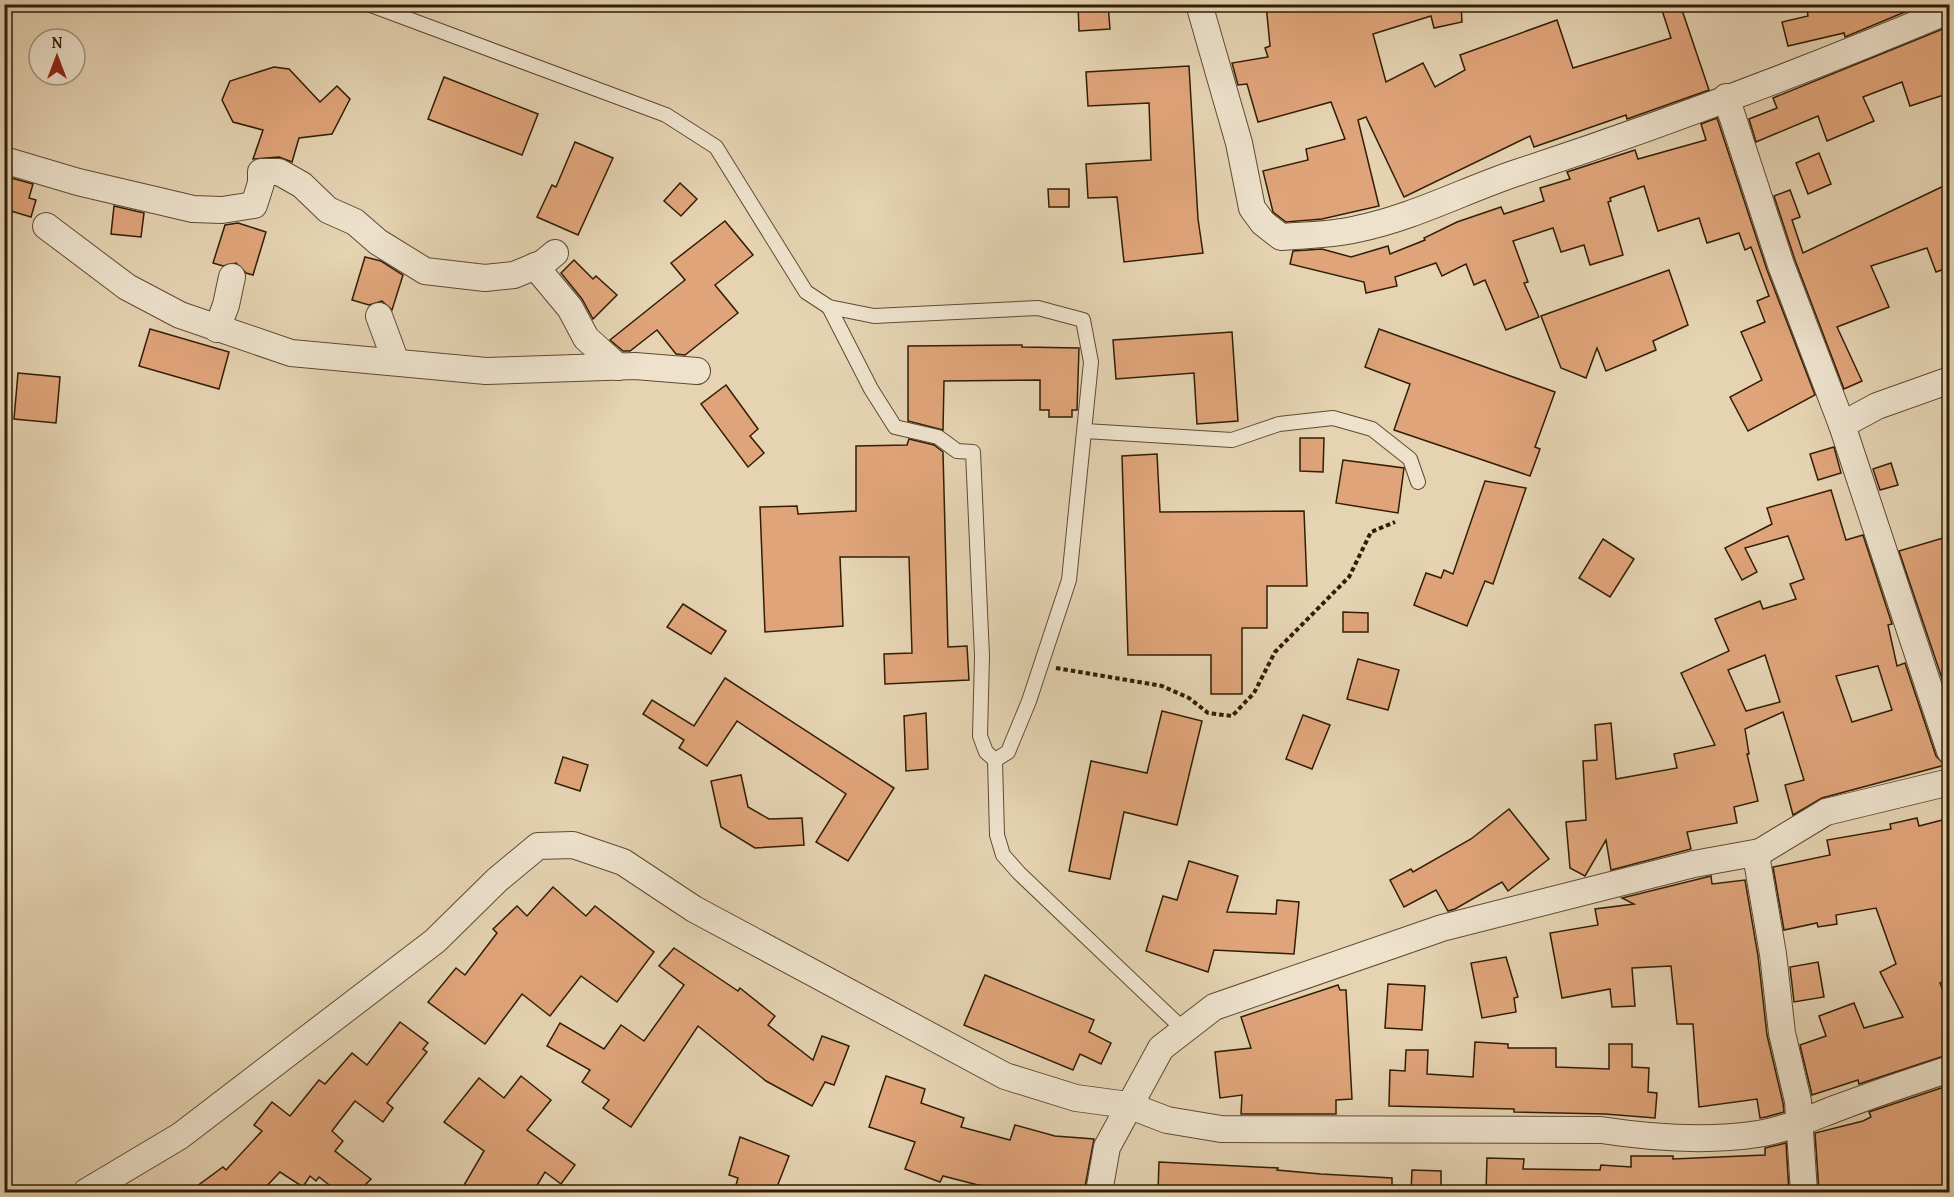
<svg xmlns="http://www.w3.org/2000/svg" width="1954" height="1197" viewBox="0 0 1954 1197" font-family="'Gentium Book Plus',serif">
	<rect width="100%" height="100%" fill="#e5d3b2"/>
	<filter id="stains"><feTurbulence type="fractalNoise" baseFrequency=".00333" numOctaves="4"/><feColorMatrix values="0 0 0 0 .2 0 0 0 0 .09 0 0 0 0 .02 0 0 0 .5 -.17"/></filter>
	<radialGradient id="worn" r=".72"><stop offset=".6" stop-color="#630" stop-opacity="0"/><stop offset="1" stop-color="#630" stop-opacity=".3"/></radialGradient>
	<g fill="#e0a47a" stroke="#311e05" stroke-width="1.5" fill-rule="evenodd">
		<polygon points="1078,4 1108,4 1110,29 1079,31"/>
		<polygon points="1266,4 1461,4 1462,22 1434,28 1431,16 1373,34 1386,82 1423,63 1435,87 1465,70 1460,55 1557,20 1573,68 1671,38 1660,4 1680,4 1709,90 1627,119 1626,115 1534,147 1530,136 1404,197 1366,117 1358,120 1379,206 1322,219 1286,222 1273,212 1263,171 1308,160 1306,149 1345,139 1331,102 1258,122 1247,84 1238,85 1232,63 1268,57 1265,48 1270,46"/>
		<polygon points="1806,4 1833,4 1834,8 1850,4 1924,4 1845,37 1844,33 1788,46 1782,22 1808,16"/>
		<polygon points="1950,26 1950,93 1910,106 1902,82 1863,97 1874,121 1827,141 1818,116 1756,142 1749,119 1777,108 1773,98"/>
		<polygon points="1189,66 1198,219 1203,253 1124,262 1117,197 1088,198 1086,164 1151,160 1149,103 1088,106 1086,72"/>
		<polygon points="274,67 289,69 320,102 337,86 350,99 332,134 299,138 292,162 279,157 253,159 263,130 233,122 222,100 230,81"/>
		<polygon points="444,77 538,114 522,155 428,119"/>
		<polygon points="1717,118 1767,270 1815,395 1748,431 1730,397 1762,380 1741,332 1765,322 1757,301 1769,296 1751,247 1745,250 1739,233 1707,243 1699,218 1658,231 1644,186 1610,198 1611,201 1608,202 1623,255 1590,265 1584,245 1561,252 1553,228 1513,241 1528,282 1524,283 1539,317 1506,330 1485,280 1474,285 1466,264 1442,276 1436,263 1395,277 1397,286 1366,293 1364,282 1290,264 1293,251 1322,249 1351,257 1388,246 1390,254 1425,240 1424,238 1457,222 1501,207 1504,214 1544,201 1540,188 1570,179 1567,172 1635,150 1638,159 1706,140 1701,124"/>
		<polygon points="575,142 613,158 578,235 537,217 552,185 556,187"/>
		<polygon points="1819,153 1831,184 1808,194 1796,163"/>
		<polygon points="4,176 33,184 29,198 36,200 31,217 4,209"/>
		<polygon points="680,183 697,199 681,216 664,201"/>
		<polygon points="1950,183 1950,267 1936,272 1927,248 1871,266 1889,307 1837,327 1862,381 1844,389 1795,260 1774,196 1790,190 1800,217 1792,220 1803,253"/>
		<polygon points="1048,189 1069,189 1069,207 1049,207"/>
		<polygon points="114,206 144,213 141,237 111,234"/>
		<polygon points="725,221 753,255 715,285 738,313 685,355 676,354 657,330 630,351 623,351 610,340 685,280 671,263"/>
		<polygon points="238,223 266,232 253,275 246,273 236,263 223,266 213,263 225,225"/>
		<polygon points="365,257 381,261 403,275 392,310 382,301 369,305 352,300"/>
		<polygon points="574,260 593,279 596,276 617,295 593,319 582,299 561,273"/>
		<polygon points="1669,270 1688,325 1653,341 1656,350 1606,371 1597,348 1586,378 1561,368 1541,316"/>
		<polygon points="150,329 229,352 219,389 139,366"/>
		<polygon points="1379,329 1555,392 1535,447 1540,449 1530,476 1394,430 1410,384 1365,367"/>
		<polygon points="1232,332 1238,421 1197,424 1194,373 1116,379 1113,340"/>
		<polygon points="1022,345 1022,347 1079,348 1077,410 1072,410 1072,417 1049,417 1049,410 1040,410 1040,380 944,381 943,430 908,421 908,346"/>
		<polygon points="18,373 60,377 56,423 14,419"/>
		<polygon points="726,385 758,429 750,436 764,453 748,467 701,404"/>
		<polygon points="1300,438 1324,438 1323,472 1300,471"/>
		<polygon points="909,439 934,445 943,452 948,647 967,646 969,680 885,684 884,654 912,653 909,557 840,557 843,626 765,632 760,507 797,506 798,514 856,511 856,446 907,445"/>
		<polygon points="1834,447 1841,473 1818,480 1810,454"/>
		<polygon points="1157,454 1160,512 1304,511 1307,586 1267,586 1267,628 1242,628 1242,694 1211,694 1211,655 1128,655 1122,456"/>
		<polygon points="1343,460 1404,468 1398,513 1336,503"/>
		<polygon points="1891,463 1898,485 1880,490 1873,469"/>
		<polygon points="1485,481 1526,488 1493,584 1485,581 1467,626 1414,605 1426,573 1441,578 1444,570 1453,574"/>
		<path d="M1831,490L1846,540L1863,535L1892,624L1888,625L1897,666L1905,663L1936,756L1945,765L1822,798L1793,815L1785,785L1804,780L1783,712L1745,729L1749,754H1747L1758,801L1734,807L1737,823L1687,832L1691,849L1611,870L1606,840L1585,876L1570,868L1566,822L1586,820L1583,761L1597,760L1595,725L1611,723L1616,779L1677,768L1674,754L1715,745L1681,673L1729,651L1715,619L1760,601L1763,609L1796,599L1790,584L1804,579L1788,536L1745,548L1757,572L1742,580L1725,548L1772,524L1767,508ZM1765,655L1780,702L1746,711L1728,670ZM1878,666L1892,710L1852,722L1836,676Z"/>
		<polygon points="1950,536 1950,702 1899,551"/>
		<polygon points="1603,539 1634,559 1610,597 1579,578"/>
		<polygon points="683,604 726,631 711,654 667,627"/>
		<polygon points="1343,612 1368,613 1368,632 1343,632"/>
		<polygon points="1358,659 1399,670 1388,710 1347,699"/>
		<polygon points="725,678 894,788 848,861 816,842 846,794 737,721 707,766 679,748 684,740 643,714 652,700 694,726"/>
		<polygon points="1162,711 1202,721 1177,825 1124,812 1110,879 1069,871 1091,761 1147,773"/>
		<polygon points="926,713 928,769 906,771 904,716"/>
		<polygon points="1303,715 1330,725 1312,769 1286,759"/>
		<polygon points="563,757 588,765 580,791 555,783"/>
		<polygon points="741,775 748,807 769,819 802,818 804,845 755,848 721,827 711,781"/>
		<polygon points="1509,809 1549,859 1508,891 1502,882 1455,909 1448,911 1436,890 1404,907 1390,880 1411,869 1413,872 1471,839"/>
		<polygon points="1917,818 1919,826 1950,818 1950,895 1944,896 1950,913 1950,980 1940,983 1950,1008 1950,1054 1859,1084 1858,1080 1812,1095 1800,1045 1826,1036 1819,1016 1854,1003 1864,1028 1903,1017 1880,972 1896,964 1876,908 1836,915 1837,924 1818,927 1817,923 1784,930 1773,867 1830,855 1827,840 1891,829 1890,824"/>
		<polygon points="1189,861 1238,876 1227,912 1276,914 1277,900 1299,902 1294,954 1214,950 1208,972 1146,951 1163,896 1177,900"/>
		<polygon points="1711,876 1712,884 1745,880 1758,956 1767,1035 1783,1103 1784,1112 1766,1117 1760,1118 1757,1099 1699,1107 1693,1024 1677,1024 1671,966 1632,968 1635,1006 1612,1007 1610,989 1562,998 1550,933 1598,925 1595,909 1634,904 1622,898"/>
		<polygon points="553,887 586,916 595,906 654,952 617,1002 581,976 550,1016 522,994 485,1044 428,1002 456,968 465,975 497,933 493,929 517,906 527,916"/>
		<polygon points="674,948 738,991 740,988 775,1016 768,1025 813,1060 822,1036 849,1046 834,1085 825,1082 812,1106 766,1081 698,1026 631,1127 603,1108 609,1100 582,1082 590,1070 547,1046 560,1023 604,1049 621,1025 644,1041 684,985 659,966"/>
		<polygon points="1506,957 1518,997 1514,998 1516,1012 1482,1018 1471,963"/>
		<polygon points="1818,962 1824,997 1794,1002 1790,967"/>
		<polygon points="985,975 1094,1020 1089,1032 1111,1043 1101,1064 1080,1054 1073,1070 964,1025"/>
		<polygon points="1388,984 1425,986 1422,1030 1385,1028"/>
		<polygon points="1338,985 1340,990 1346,990 1352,1099 1336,1100 1336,1114 1241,1114 1242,1095 1220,1098 1215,1052 1251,1048 1241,1017"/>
		<polygon points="400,1022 428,1043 423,1049 427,1052 387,1103 393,1108 383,1122 355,1101 332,1131 343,1141 335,1151 371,1179 358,1192 338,1192 319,1177 316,1181 310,1176 303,1187 280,1172 261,1192 189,1192 223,1167 226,1170 262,1131 254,1125 272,1102 290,1116 319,1080 325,1084 352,1053 367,1065"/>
		<polygon points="1475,1042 1508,1044 1508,1048 1556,1048 1556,1067 1609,1069 1609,1044 1632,1044 1632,1067 1649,1068 1648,1092 1657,1093 1655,1118 1605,1114 1514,1112 1514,1109 1389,1106 1390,1070 1405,1071 1406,1050 1428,1050 1427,1074 1473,1077"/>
		<polygon points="521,1076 551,1100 527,1130 575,1165 561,1184 545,1172 533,1192 460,1192 484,1151 444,1122 479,1078 504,1098"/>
		<polygon points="886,1076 925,1089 921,1103 964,1118 961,1127 1010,1140 1015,1125 1055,1136 1094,1139 1084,1192 1005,1192 943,1176 940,1182 905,1169 915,1142 869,1127"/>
		<polygon points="1950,1085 1950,1192 1819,1192 1815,1133 1863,1121 1871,1117 1869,1112"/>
		<polygon points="740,1137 789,1156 775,1192 734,1192 738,1178 729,1175"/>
		<polygon points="1786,1143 1789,1192 1486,1192 1487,1158 1524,1159 1523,1169 1600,1170 1601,1165 1631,1167 1631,1156 1673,1156 1673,1159 1765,1155 1765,1148"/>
		<polygon points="1159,1162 1278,1168 1277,1170 1321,1174 1392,1178 1392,1192 1158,1192"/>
		<polygon points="1412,1170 1441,1171 1441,1192 1411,1192"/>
	</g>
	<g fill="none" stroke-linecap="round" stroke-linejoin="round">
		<defs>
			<g id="service">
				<polyline points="368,4 666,115 716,147 806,292 829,307 874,316 1038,308 1083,320 1091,362 1069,580 1029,701 1008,752 995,760"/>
				<polyline points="829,307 871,389 895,427 938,437 957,451 973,452 982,656 980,736 986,752 995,760 997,835 1003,855 1019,873 1184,1030"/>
				<polyline points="1085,431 1232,440 1279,424 1333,418 1372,429 1410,459 1418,482"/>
			</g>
			<g id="minor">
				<path d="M1199,4L1239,143L1252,208L1263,223L1281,237C1306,235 1333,235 1357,229C1412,218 1463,191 1516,173C1663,125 1807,70 1950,10"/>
				<polyline points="1726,97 1781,265 1842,425 1950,751"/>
				<polyline points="4,160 78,182 193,209 222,210 254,205 261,183 261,172 279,172 302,185 328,210 355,222 378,242 425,271 485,278 514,275 543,263 555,253"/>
				<polyline points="46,226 127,287 180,315 291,353 486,371 635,366 697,371"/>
				<polyline points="535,266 570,308 586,338 618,367"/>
				<polyline points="379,316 396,362"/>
				<polyline points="217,329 226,305 232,277"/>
				<polyline points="1842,425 1877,406 1950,380"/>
				<polyline points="1760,852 1757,861 1773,954 1782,1033 1798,1101 1804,1192"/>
				<path d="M86,1192L180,1136L435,941L497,880L538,846L573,845L623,862L694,909L1005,1076L1076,1098L1128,1105L1167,1120L1221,1129L1601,1130C1653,1138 1706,1142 1758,1134C1788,1129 1813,1117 1840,1107C1877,1093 1913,1081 1950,1069"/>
				<polyline points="1099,1192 1107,1147 1161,1048 1214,1007 1442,928 1694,864 1760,852 1826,812 1950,782"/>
			</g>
		</defs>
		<use href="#service" stroke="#5e4b30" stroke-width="16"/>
		<use href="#minor" stroke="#5e4b30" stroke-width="28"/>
		<polyline stroke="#311e05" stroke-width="4" stroke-dasharray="4.5 3" stroke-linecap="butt" points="1056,668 1162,686 1189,698 1208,713 1232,716 1254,693 1275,652 1349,577 1371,532 1395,522"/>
		<use href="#service" stroke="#eee2cd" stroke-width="14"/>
		<use href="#minor" stroke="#eee2cd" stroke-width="26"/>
	</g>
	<rect width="1954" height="1197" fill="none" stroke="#e5d3b2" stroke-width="24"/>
	<rect x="6" y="6" width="1942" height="1185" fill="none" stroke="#311e05" stroke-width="3"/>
	<rect x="12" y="12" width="1930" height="1173" fill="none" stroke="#311e05" stroke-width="1.5"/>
	<g transform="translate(57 57)"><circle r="28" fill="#eee2cd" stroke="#a2947d" stroke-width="1.5"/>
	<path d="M0-4.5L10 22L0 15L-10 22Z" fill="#8f2418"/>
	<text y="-9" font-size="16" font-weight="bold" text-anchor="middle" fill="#311e05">N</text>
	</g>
	<rect width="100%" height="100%" filter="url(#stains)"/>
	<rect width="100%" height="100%" fill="url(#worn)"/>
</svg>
